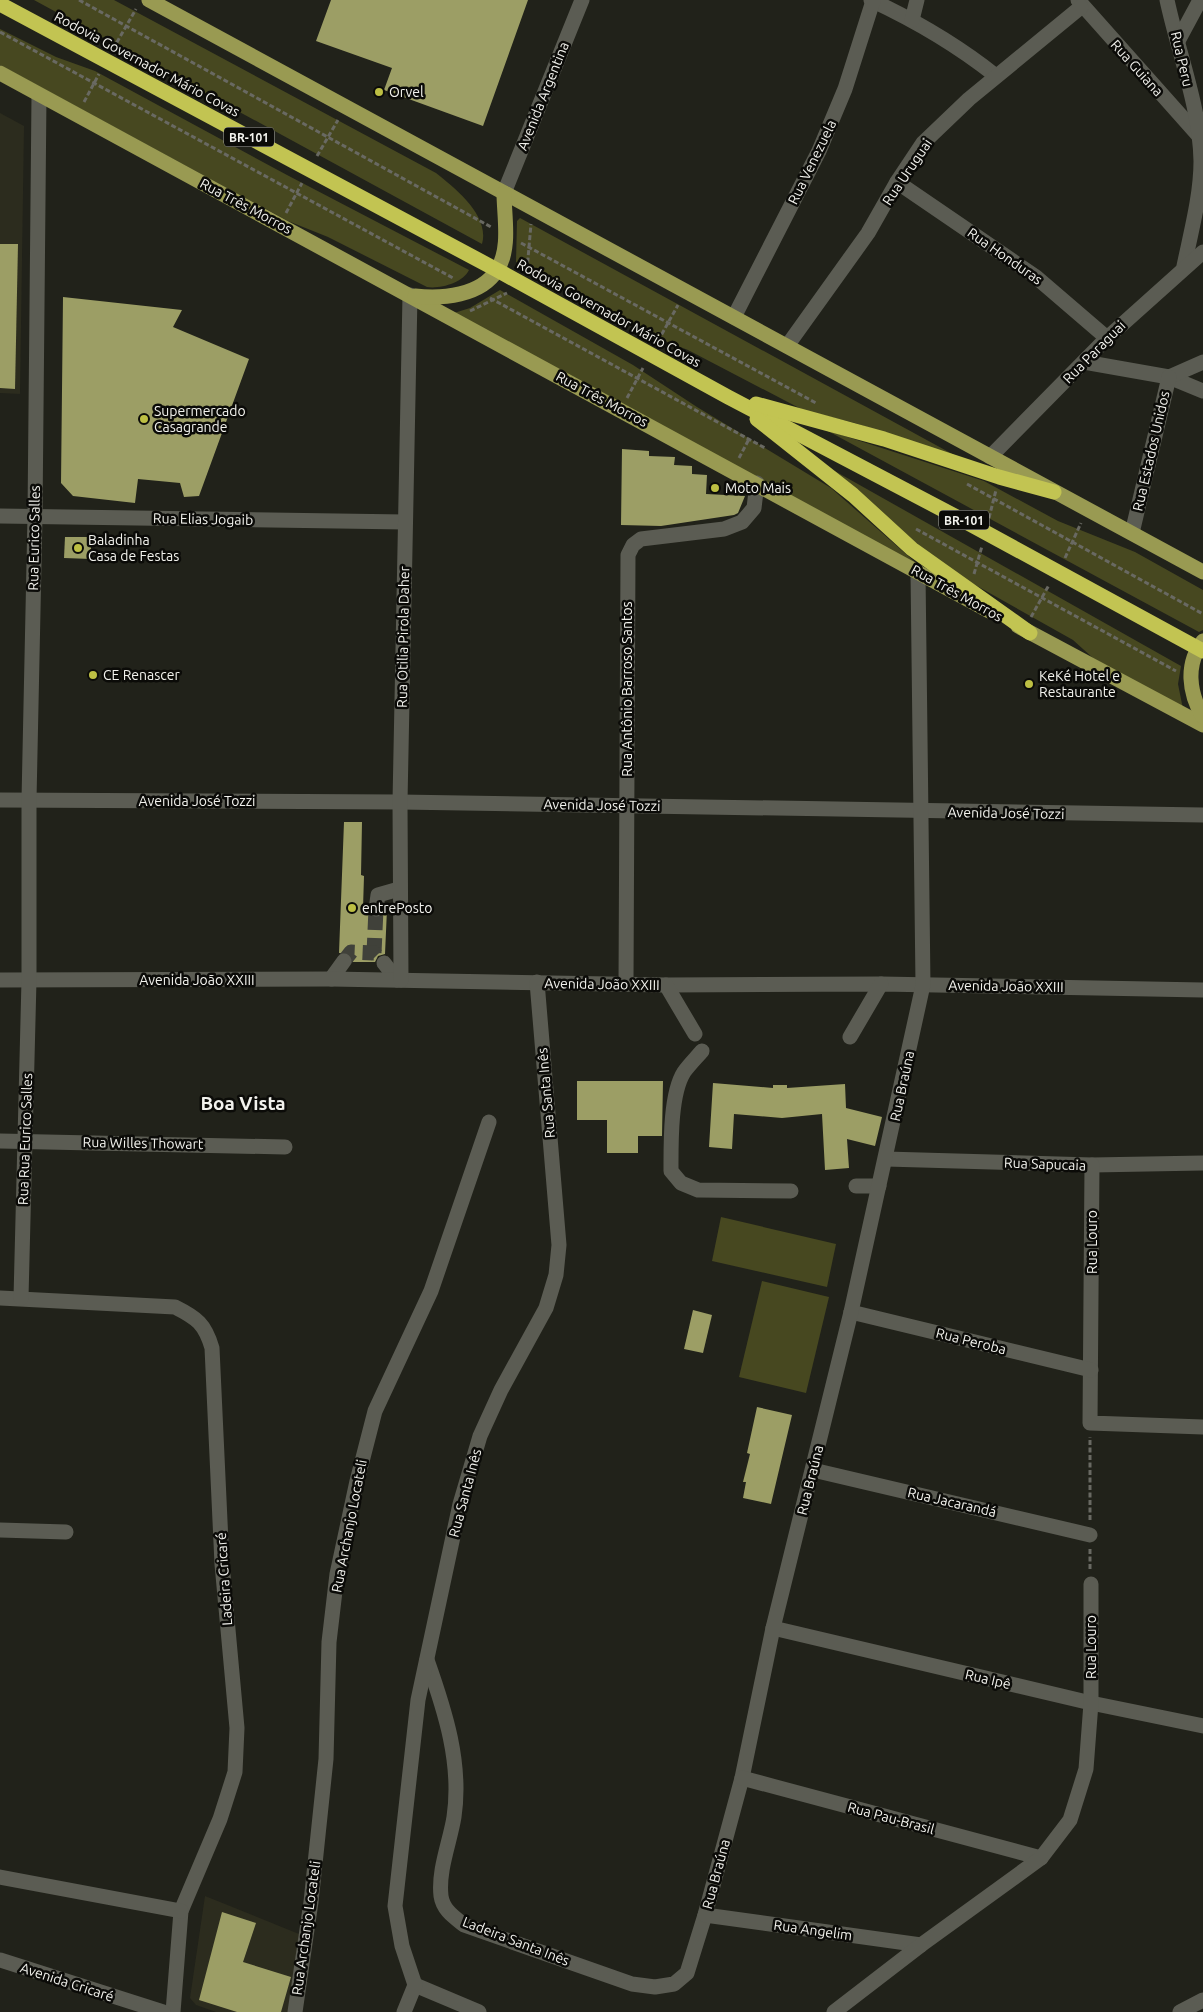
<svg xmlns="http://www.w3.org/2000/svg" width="1203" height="2012" viewBox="0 0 1203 2012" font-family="Ubuntu,sans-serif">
	<rect width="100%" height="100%" fill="#21221a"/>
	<g fill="#2c2c1e">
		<polygon points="0,113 24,126 20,394 0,393"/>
		<polygon points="205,1896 299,1934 289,2012 216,2012 196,2005 190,1998"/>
	</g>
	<g fill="#474820">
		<path d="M34,0H114L436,173C456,189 490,216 482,244Z"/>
		<path d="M0,29L56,57L95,71L287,175L469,270C463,283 440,289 427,287L328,237L288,221L0,65Z"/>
		<polygon points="520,218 956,456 855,423 803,410 688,350 654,337 535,273 516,262 517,221"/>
		<polygon points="500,290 633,365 697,407 831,488 923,569 454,313 470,308"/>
		<polygon points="826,430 984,481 1058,521 1135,552 1203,590 1203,630 1199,632"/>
		<polygon points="833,470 1181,666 1178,684 1183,709 1093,658 1073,640 945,568"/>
		<polygon points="721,1217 836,1244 827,1287 712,1261"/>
		<polygon points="762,1281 829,1297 806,1393 739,1377"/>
	</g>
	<g fill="#9c9e65">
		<polygon points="331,0 528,0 483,126 384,90 392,68 316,41"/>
		<polygon points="0,244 18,244 15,389 0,388"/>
		<polygon points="63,297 182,310 173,327 249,359 199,496 184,497 180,483 138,479 135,503 73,496 61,483"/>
		<polygon points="622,449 649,451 649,456 675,457 674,465 692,466 692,474 707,475 706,494 745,496 738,513 734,515 661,526 621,525"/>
		<polygon points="65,537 91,537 91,559 64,558"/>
		<polygon points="344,822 362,822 361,875 364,876 363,908 367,909 370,916 375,918 383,915 387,909 385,954 378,956 375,962 353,962 349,953 339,953"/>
		<polygon points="577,1081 663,1081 662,1136 638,1136 638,1153 607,1153 607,1120 577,1120"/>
		<polygon points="713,1083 773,1088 773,1085 787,1085 787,1088 845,1084 846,1108 882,1117 875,1146 847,1139 849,1168 825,1170 822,1114 782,1118 734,1114 732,1149 709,1147"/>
		<polygon points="693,1310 712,1315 703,1353 684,1349"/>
		<polygon points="757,1407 792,1415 771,1504 743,1498 746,1482 743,1482 750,1454 747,1453"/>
		<polygon points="222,1912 256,1923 243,1962 291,1977 281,2012 237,2012 199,2000"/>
	</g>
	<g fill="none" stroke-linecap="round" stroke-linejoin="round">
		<g stroke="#40413a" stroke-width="15" stroke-dasharray="15 8" stroke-linecap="butt">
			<polyline points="374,953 376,909"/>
			<polyline points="344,961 351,952 374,953 384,963"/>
		</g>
		<g stroke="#696962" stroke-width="3" stroke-dasharray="5 2.5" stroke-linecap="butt">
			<polyline points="79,0 491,227"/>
			<polyline points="0,32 453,278"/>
			<polyline points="113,49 136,9"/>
			<polyline points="84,102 99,74"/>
			<polyline points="317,156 338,120"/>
			<polyline points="286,213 302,183"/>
			<polyline points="521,243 816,403"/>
			<polyline points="527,270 531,224"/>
			<polyline points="490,298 765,448"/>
			<polyline points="470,311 507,293"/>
			<polyline points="658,341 678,305"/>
			<polyline points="627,398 643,368"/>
			<polyline points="739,458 749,439"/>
			<polyline points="967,484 1203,614"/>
			<polyline points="989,518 996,490"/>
			<polyline points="916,529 1176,671"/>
			<polyline points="1065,558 1081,523"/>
			<polyline points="974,574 982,546"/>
			<polyline points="1031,617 1049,585"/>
			<polyline points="1090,1520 1090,1437"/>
			<polyline points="1090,1549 1090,1570"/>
		</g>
		<g stroke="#5b5c53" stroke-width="15">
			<path d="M871,0C916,21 957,45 996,76"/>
			<polyline points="1078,0 1198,135"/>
			<path d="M1167,0C1178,52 1200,107 1201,161C1201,195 1191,232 1184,266"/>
			<polyline points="912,20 917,0"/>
			<polyline points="1178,41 1200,0"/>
			<polyline points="897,182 1036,277 1107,338"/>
			<polyline points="504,193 582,0"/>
			<polyline points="734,317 819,151 845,89 873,1"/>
			<polyline points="787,346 868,233 897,182 923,143 969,99 1081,7"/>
			<polyline points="1084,362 1169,377 1203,391"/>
			<polyline points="1169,377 1203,362"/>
			<polyline points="990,457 1107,338 1203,252"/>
			<polyline points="0,516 405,522"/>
			<polyline points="1132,533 1169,377"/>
			<polyline points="0,800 400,802 1203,815"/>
			<polyline points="376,909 378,895 399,889"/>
			<polyline points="384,963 397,980"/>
			<polyline points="331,979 344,961"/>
			<polyline points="0,980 331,979 666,985 881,984 1203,990"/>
			<polyline points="401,980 400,802 410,295"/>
			<polyline points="626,984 628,555 633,545 641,539 724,529 742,522 754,508 757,483"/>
			<polyline points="666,985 695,1034"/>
			<polyline points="850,1037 881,984"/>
			<path d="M702,1051C696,1058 689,1065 684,1072C670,1094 671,1145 671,1171L681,1183L698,1190L791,1191"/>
			<polyline points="0,1141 285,1147"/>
			<polyline points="886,1159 1092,1165 1203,1163"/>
			<polyline points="1092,1165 1090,1423 1203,1427"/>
			<polyline points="856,1186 879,1186"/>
			<path d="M0,1298L175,1307C197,1318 205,1324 212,1348L222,1564L237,1728L235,1772L220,1819L181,1911L173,2012"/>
			<polyline points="21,1298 29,980 29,800 35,516 39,95"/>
			<polyline points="851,1312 1091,1370"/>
			<polyline points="813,1470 1090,1535"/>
			<polyline points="0,1530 66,1532"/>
			<polyline points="773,1628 1091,1703 1203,1726"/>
			<path d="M427,1660C445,1711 462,1763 454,1817C450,1842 438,1870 441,1896C443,1910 454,1917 464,1925L632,1984L655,1987L674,1984L687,1973L705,1915L742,1778L773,1628L851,1312L923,985L918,572"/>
			<polyline points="742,1778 1041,1858"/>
			<polyline points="0,1877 181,1911"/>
			<polyline points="705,1915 921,1945"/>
			<polyline points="0,1960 163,2012"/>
			<polyline points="415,1985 479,2012"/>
			<polyline points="295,2012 311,1902 326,1759 329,1642 337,1574 357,1481 375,1411 431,1291 489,1122"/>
			<polyline points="404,2012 415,1985 402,1946 395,1906 418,1700 460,1504 480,1436 501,1390 546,1308 556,1275 559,1245 537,982"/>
			<polyline points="834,2012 921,1945 1041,1858 1070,1820 1086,1769 1091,1703 1091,1584"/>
			<polyline points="1180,2012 1203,2000"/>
		</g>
		<g stroke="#999a52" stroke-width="15">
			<polyline points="149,0 1203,572"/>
			<polyline points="0,73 989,611"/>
			<path d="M415,296C442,299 481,296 497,270C511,249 504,216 504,193"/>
			<polyline points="1018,626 1203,725"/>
			<path d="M1203,641C1185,664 1189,693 1203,717"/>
		</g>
		<g stroke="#c2c452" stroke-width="15">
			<polyline points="0,4 497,270 728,397 970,524 1203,651"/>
			<polyline points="756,404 884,439 999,477 1054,492"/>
			<polyline points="757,419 853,495 912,549 1030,633"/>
		</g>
	</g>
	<g fill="#bdbf43" stroke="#0b0b08" stroke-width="2">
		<circle cx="379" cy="92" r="5"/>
		<circle cx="144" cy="419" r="5"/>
		<circle cx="715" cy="488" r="5"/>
		<circle cx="78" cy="548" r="5"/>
		<circle cx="93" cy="675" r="5"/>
		<circle cx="1029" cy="684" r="5"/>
		<circle cx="352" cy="908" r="5"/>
	</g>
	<g text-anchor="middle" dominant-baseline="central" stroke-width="5" stroke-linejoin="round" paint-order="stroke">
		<g fill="#0b0b08" stroke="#adada8" stroke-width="1">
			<rect x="224" y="127.5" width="50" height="19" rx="4"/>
			<rect x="939" y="510.5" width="50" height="19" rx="4"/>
		</g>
		<g font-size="12" font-weight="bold" fill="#f2f2ed">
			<text x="249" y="137">BR-101</text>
			<text x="964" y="520">BR-101</text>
		</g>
		<g font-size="14" fill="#f2f2ed" stroke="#0b0b08">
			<text transform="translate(1182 59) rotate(77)">Rua Peru</text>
			<text transform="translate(147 64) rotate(28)">Rodovia Governador Mário Covas</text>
			<text transform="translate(1137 68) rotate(48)">Rua Guiana</text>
			<text transform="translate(543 96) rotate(-68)">Avenida Argentina</text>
			<text transform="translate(812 162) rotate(-64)">Rua Venezuela</text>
			<text transform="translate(907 172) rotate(-56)">Rua Uruguai</text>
			<text transform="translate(246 206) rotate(28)">Rua Três Morros</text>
			<text transform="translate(1005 256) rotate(35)">Rua Honduras</text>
			<text transform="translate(609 313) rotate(29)">Rodovia Governador Mário Covas</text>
			<text transform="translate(1094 352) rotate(-45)">Rua Paraguai</text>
			<text transform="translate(602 399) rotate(28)">Rua Três Morros</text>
			<text transform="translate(1151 451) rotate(-77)">Rua Estados Unidos</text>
			<text transform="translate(203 519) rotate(1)">Rua Elias Jogaib</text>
			<text transform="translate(34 538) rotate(-89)">Rua Eurico Salles</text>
			<text transform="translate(957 593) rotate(29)">Rua Três Morros</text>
			<text transform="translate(403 637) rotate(-89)">Rua Otilia Pirola Daher</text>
			<text transform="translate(627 689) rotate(-90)">Rua Antônio Barroso Santos</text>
			<text x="197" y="801">Avenida José Tozzi</text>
			<text transform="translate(602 805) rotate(1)">Avenida José Tozzi</text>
			<text transform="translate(1006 813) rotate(1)">Avenida José Tozzi</text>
			<text x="197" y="980">Avenida João XXIII</text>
			<text transform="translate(602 984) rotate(1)">Avenida João XXIII</text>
			<text transform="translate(1006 986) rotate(1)">Avenida João XXIII</text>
			<text transform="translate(902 1086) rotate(-78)">Rua Braúna</text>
			<text transform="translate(546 1093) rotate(-95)">Rua Santa Inês</text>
			<text transform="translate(25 1139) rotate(-88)">Rua Rua Eurico Salles</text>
			<text transform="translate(143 1143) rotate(1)">Rua Willes Thowart</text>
			<text transform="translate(1045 1164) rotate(2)">Rua Sapucaia</text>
			<text transform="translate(1092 1242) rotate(-90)">Rua Louro</text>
			<text transform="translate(971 1341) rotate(14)">Rua Peroba</text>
			<text transform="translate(810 1480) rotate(-76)">Rua Braúna</text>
			<text transform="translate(465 1493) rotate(-75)">Rua Santa Inês</text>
			<text transform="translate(952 1502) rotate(13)">Rua Jacarandá</text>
			<text transform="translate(349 1526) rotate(-79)">Rua Archanjo Locateli</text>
			<text transform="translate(224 1579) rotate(-94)">Ladeira Cricaré</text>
			<text transform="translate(1091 1647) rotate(-90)">Rua Louro</text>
			<text transform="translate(988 1679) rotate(13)">Rua Ipê</text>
			<text transform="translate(891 1818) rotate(15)">Rua Pau-Brasil</text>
			<text transform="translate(716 1874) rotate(-75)">Rua Braúna</text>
			<text transform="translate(306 1928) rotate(-82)">Rua Archanjo Locateli</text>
			<text transform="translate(813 1930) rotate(8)">Rua Angelim</text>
			<text transform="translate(516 1941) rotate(21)">Ladeira Santa Inês</text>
			<text transform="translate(67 1982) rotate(18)">Avenida Cricaré</text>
		</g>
		<g font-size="14" fill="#f2f2ed" stroke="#0b0b08" text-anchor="start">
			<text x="389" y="92">Orvel</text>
			<text x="154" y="411">Supermercado<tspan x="154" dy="16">Casagrande</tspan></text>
			<text x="725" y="488">Moto Mais</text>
			<text x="88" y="540">Baladinha<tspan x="88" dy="16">Casa de Festas</tspan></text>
			<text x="103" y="675">CE Renascer</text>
			<text x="1039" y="676">KeKé Hotel e<tspan x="1039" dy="16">Restaurante</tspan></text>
			<text x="362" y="908">entrePosto</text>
		</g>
		<g font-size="19" font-weight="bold" fill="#f2f2ed" stroke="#0b0b08">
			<text x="243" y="1103">Boa Vista</text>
		</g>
	</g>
</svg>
